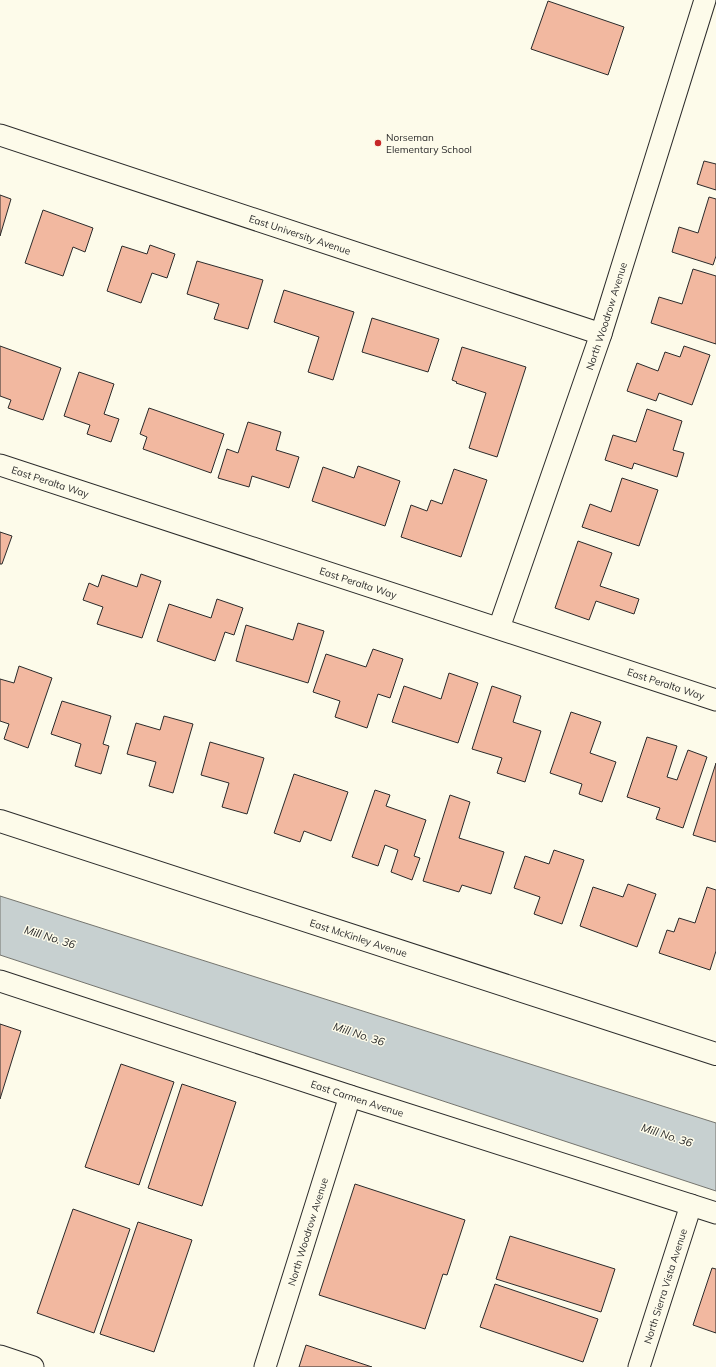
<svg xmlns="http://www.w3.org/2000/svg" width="716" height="1367" viewBox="0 0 716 1367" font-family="Mulish,sans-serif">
	<rect width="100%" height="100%" fill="#fdfbea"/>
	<polygon fill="#c7d0d0" stroke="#74746e" points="0,896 716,1123 716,1191 0,955"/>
	<g fill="#f2b8a0" stroke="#2b2b2b">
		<polygon points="548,1 624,27 608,75 531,49"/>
		<polygon points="704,161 716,164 716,190 697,184"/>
		<polygon points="0,195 11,199 0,236"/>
		<polygon points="709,197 716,199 716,256 713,265 672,252 679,227 698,233"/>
		<polygon points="43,210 93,228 85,252 73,247 63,276 25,263"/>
		<polygon points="150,245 175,254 167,278 152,273 141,303 107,291 122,246 147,254"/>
		<polygon points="197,261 263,280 248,329 214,319 219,304 187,294"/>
		<polygon points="693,269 716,276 716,344 651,323 659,297 682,304"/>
		<polygon points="284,290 354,312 333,380 308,372 319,337 274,322"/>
		<polygon points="372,318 439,339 428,372 362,352"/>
		<polygon points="0,346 61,368 43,420 8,408 11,400 0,396"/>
		<polygon points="684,346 710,355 692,405 659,393 656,401 627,391 637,363 658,371 665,352 680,357"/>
		<polygon points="462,347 526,367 497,457 469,448 486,393 456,383 457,382 452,380"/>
		<polygon points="79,372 114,384 104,414 119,419 111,442 87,434 90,425 64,416"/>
		<polygon points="149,408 224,434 211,473 143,449 147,437 140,434"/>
		<polygon points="647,409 682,421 673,450 684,453 677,477 634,463 632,469 605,460 613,435 636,442"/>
		<polygon points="248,422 281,432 276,450 299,457 289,488 252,476 249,487 218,478 227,449 238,453"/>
		<polygon points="358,466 400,481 385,526 312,501 323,467 354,478"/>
		<polygon points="454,469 487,480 461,557 401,537 411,505 427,511 431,500 442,504"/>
		<polygon points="622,478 658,490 639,546 582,527 590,504 611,512"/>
		<polygon points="0,532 12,536 2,564 0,564"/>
		<polygon points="578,541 612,553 600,586 639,599 634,614 596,601 589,620 555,608"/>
		<polygon points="141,574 161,581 142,638 97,624 103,607 83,600 89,583 98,587 102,575 137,587"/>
		<polygon points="217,599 243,608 234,635 225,632 215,661 157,641 169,604 211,618"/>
		<polygon points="298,623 324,631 308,683 236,661 246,625 293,640"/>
		<polygon points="373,649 403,659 390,698 378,694 367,728 335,717 340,701 313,692 326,654 366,667"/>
		<polygon points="19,666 52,678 28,748 4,739 9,724 0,721 0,679 14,683"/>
		<polygon points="449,673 478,683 458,743 392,722 404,686 441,699"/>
		<polygon points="492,686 521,696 513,722 541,731 525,782 497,773 502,758 472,749"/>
		<polygon points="62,701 111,716 103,744 109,746 101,774 75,766 81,744 51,734"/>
		<polygon points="571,712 601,722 590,753 616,762 602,802 579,794 582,784 550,773"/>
		<polygon points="164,716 193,724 173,793 149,786 156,762 127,754 136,723 160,730"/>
		<polygon points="647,737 677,746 667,777 677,780 688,750 707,757 683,828 656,819 660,808 627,797"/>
		<polygon points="210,742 264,758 247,814 222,807 229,783 201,775"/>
		<polygon points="716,763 716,842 693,835"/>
		<polygon points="294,774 348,792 331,841 304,831 300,842 274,833"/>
		<polygon points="375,790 390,795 386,806 426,820 414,856 420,858 412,880 391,872 398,850 385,845 378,866 352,857"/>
		<polygon points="450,795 470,802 459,838 504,852 491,894 462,885 459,892 423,881"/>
		<polygon points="554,850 584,860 562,924 534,914 540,897 514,888 525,856 549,864"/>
		<polygon points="628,884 656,894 637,947 580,926 593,887 623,897"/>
		<polygon points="707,887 716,890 716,951 710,970 659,953 667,930 674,932 679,918 695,923"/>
		<polygon points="0,1024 21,1031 0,1099"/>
		<polygon points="121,1064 174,1082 139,1185 85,1167"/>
		<polygon points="182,1084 236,1102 202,1206 148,1188"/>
		<polygon points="355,1184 465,1220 447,1275 443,1274 425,1329 319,1295"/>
		<polygon points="73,1209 130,1229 94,1333 37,1313"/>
		<polygon points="138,1222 192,1240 154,1352 100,1334"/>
		<polygon points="510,1236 615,1269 601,1312 496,1279"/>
		<polygon points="712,1268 716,1269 716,1333 693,1325"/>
		<polygon points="495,1284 598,1319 583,1362 480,1327"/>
		<polygon points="306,1345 372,1367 299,1367"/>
	</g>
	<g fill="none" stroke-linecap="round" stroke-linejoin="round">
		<defs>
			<g id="minor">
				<path id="s1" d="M0,135L601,334"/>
				<path id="s2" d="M0,465L716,700"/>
				<path id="s3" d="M499,628L601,334L705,0"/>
				<path id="s4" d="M0,981L350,1096L716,1213"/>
				<polyline points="0,1356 33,1367"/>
				<path id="s5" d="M265,1367L350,1096"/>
				<path id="s6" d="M639,1367L691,1205"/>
			</g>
			<g id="primary">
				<path id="s7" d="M0,821L716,1054"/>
			</g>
		</defs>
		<use href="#minor" stroke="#2b2b2b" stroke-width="23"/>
		<use href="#primary" stroke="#2b2b2b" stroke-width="24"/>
		<use href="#minor" stroke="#fdfbea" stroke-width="21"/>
		<use href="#primary" stroke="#fdfbea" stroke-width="22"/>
	</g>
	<circle fill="#c62828" stroke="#fdfbea" stroke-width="1.5" cx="378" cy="143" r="4"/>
	<g text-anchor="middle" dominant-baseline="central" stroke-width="3" stroke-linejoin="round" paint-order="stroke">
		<g font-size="10" fill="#2b2b2b" stroke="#fdfbea" text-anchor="start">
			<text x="386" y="137">Norseman<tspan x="386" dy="12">Elementary School</tspan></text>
		</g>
		<g font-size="10" fill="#2b2b2b" stroke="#fdfbea">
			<text stroke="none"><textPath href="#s1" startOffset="316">East University Avenue</textPath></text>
			<text stroke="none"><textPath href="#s3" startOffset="330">North Woodrow Avenue</textPath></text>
			<text stroke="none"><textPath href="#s2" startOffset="53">East Peralta Way</textPath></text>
			<text stroke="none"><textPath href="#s2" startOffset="377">East Peralta Way</textPath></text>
			<text stroke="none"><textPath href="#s2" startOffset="701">East Peralta Way</textPath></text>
			<text stroke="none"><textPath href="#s7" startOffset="377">East McKinley Avenue</textPath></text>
			<text stroke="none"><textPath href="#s4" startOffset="376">East Carmen Avenue</textPath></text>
			<text stroke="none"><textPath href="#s5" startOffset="142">North Woodrow Avenue</textPath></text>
			<text stroke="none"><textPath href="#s6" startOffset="85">North Sierra Vista Avenue</textPath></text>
		</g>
		<g font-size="11" font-style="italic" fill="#2b2b2b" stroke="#fdfbea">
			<text transform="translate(50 937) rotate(17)">Mill No. 36</text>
			<text transform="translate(359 1034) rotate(18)">Mill No. 36</text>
			<text transform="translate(667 1135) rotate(18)">Mill No. 36</text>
		</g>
	</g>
</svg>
